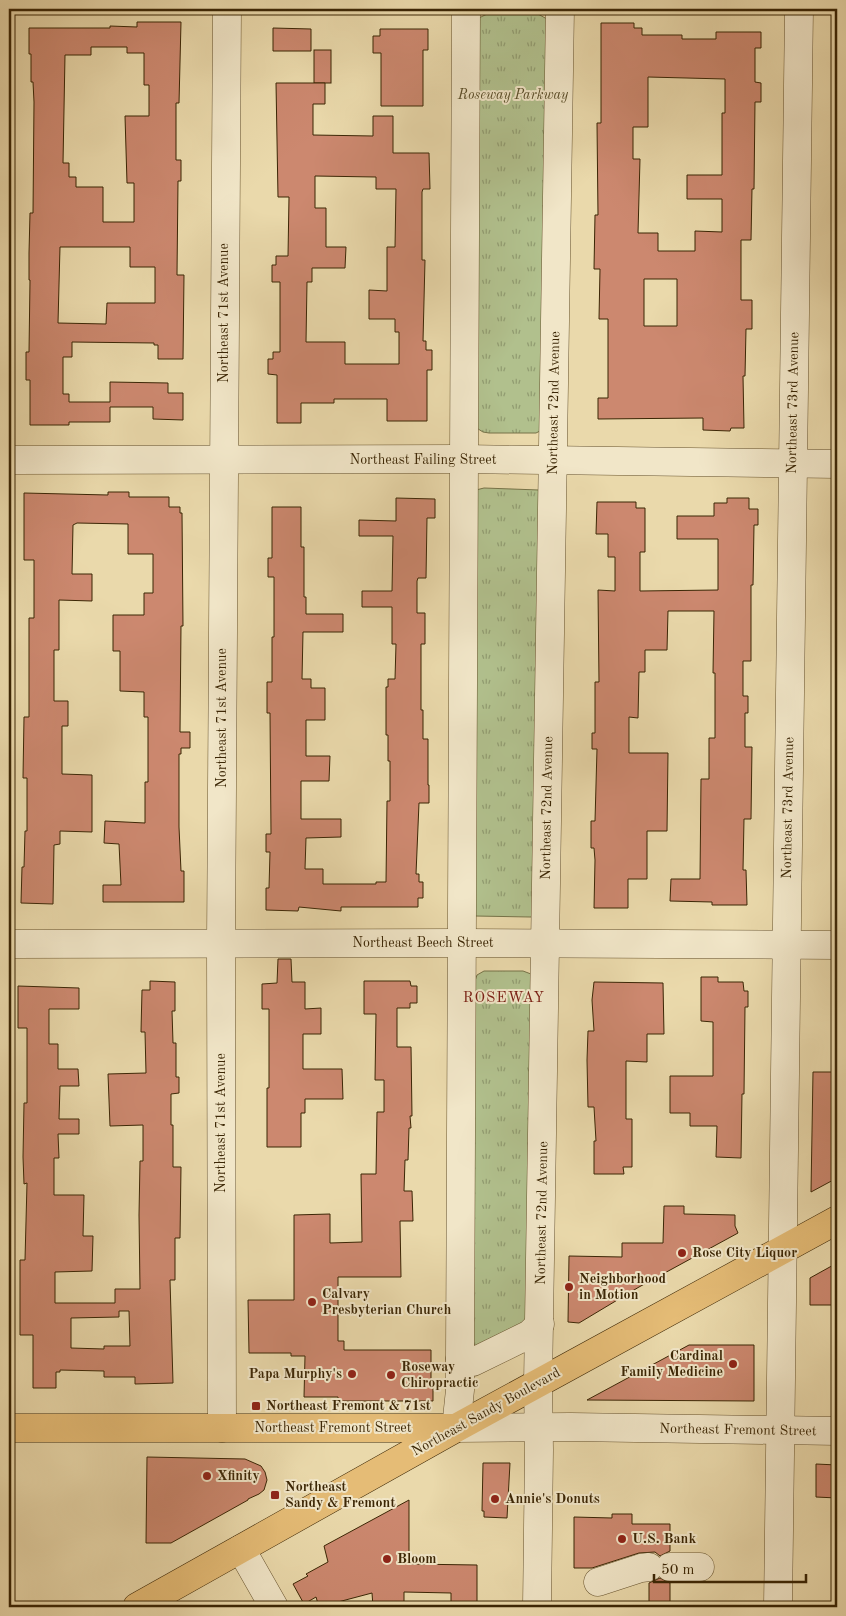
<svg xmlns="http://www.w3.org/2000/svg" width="846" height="1616" viewBox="0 0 846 1616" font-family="'Old Standard TT',serif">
	<defs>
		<pattern id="park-tufts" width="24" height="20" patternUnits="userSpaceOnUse" patternTransform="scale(1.25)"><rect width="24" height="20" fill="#b1c08d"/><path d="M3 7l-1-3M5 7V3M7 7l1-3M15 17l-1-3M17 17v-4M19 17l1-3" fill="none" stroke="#919c71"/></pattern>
	</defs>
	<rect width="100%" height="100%" fill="#ead9ab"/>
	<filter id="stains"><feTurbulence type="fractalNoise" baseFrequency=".004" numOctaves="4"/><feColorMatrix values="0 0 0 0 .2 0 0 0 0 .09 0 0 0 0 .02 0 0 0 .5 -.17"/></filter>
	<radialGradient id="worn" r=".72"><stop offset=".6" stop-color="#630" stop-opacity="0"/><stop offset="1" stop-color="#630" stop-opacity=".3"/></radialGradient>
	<g fill="url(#park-tufts)" stroke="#767349">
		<polygon points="489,13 538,14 547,19 540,431 536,433 489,433 483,432 475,427 479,18"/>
		<polygon points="484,488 539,490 533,917 530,917 475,916 476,490"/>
		<polygon points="484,971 523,971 531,974 528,1322 475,1346 473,1343 475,981 477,975"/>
	</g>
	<g fill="#cc886f" stroke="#3b2605" fill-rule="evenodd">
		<path d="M137,22H181L179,103H176V160H181V181H178L177,275H184L183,359H158V345H154V343L72,342V357H63V394H69V402H110V382L168,383V393H183V420L153,419V407H110V422H69V425H30V380H26V352H29L30,280H29V253L30,213H33L34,102L33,82H31V54H29V28H110V26L137,27ZM91,47H127V53H144V85H149V116H125L127,183H134V222H103V187H76V177H69V163H63L65,55H91ZM60,247H130V267H155V303H107L106,324L58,323Z"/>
		<path d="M601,23H634V28H642V35H682V39H716V32H761V48H755V82L761,83V102H755L754,189H752L751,240H741V300H752V329H746L745,376H743L744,428H731L730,431L703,430V418L598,419V398H608V319H599L600,269H594L595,215H598L597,123H601ZM648,77L725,79V113H722V175H687V199H722V232L695,231V251H658V233H638L640,159H633V127H648ZM644,279H677V326H644Z"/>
		<polygon points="273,28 311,29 311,51 273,51"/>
		<polygon points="380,29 428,29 428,50 423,50 423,106 381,106 381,53 373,53 373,36 380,36"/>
		<rect x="314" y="50" width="17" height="33"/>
		<path d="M276,83H325V104H313V135L373,136V116H393V153H429L430,189H423L422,192V260H425L423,341H426V350H432V370H427V421H387V399H334V403H301V423H277V375L268,374V359H273V352H280V282H272V265H276V256H288L289,197H278ZM315,176L376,177V189H396L395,247H387V291L369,290V319H395V332H399V364H345V342H306L307,282H312V268H345L346,247H326V208H315Z"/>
		<polygon points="108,492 129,492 129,497 169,497 169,507 180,507 180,513 182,513 183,626 181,626 180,732 190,732 190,748 181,748 181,754 179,754 179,827 181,871 184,871 184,902 103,902 103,885 121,885 119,844 104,843 105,821 145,823 145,782 148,782 148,717 144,717 144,692 120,691 120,651 113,651 113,615 144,615 144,593 153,593 153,554 128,554 128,524 77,523 73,525 72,574 92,574 92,601 59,600 59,650 54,650 54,701 68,701 68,726 62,726 62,774 92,775 92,832 60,831 60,844 54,845 53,904 21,903 22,867 24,867 25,831 27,831 27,778 23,778 24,717 29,717 29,618 34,618 34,560 24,560 24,493 108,495"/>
		<polygon points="396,498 435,499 435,518 427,518 426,578 418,578 417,581 417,613 425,613 425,644 421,644 421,710 423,710 423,739 428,739 428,785 429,785 429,803 419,803 416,874 419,874 419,882 423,882 423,898 418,898 418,907 341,907 341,911 299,907 298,911 266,910 266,888 269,888 270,852 266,852 266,834 271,834 270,713 267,713 267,682 272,682 272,637 274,637 274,577 268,577 268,558 272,558 272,507 301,507 301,547 304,547 304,597 306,597 306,614 343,614 343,632 303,632 302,679 311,679 311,688 325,688 325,720 306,720 306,756 330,756 329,781 301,781 301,819 341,819 341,837 306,838 305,869 323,869 323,884 376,884 376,882 386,882 387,801 390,801 390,761 388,761 388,735 386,735 386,687 388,687 388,679 395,679 396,644 392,644 392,607 362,607 362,591 392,591 393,536 359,536 359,520 396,521"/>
		<polygon points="727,498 749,498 749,509 758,509 758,525 754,525 753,585 751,585 751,661 743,661 743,696 748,696 748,713 745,713 745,747 752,747 751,819 744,819 743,870 746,870 747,905 712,905 712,902 670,901 671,879 700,879 701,779 709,779 709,738 715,738 715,673 713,673 714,611 668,611 667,650 645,650 645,672 639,672 638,718 629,717 629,753 668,753 667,831 647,831 647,879 628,879 628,908 594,908 595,860 594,848 591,848 591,821 595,821 597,749 592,749 592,733 595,733 595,682 599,682 598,590 615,591 615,557 608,557 608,534 596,534 597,502 636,502 636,508 645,508 645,552 640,552 640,591 718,590 718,539 677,539 677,516 714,516 714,503 727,503"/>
		<polygon points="278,959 291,959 292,982 305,982 305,1009 321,1008 321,1034 303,1034 303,1069 342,1069 343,1099 305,1099 305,1113 301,1113 301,1147 267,1147 267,1088 269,1088 269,1009 262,1009 262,984 277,983"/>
		<polygon points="701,977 718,977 718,982 743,982 744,991 748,991 748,1007 745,1007 744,1094 742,1094 741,1158 716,1157 717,1126 690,1126 690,1113 670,1113 670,1076 713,1076 713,1022 701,1021"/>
		<path d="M150,981L175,982V1011H172L173,1043H176V1077H179V1093L171,1094V1125H173V1167H181L180,1238H175V1280H170L173,1383L135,1384V1377H104V1371L60,1370V1372H56V1388H33V1335H20V1260H25L27,1183L24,1184L23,1157L24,1103H27V1028H18V986L79,988V1009H49V1044H58V1069H78L79,1086H60L59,1119H79V1134H58L59,1158H54V1195H84L83,1236H93L92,1271L55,1272V1303H115V1289H140L139,1215L140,1161H143V1125L110,1126L108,1074L146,1073L145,1032H141L142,990H150ZM119,1311H129L130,1346H104V1349L71,1348V1318L119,1317Z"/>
		<polygon points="364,981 410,981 411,986 417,986 417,1003 410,1003 410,1008 397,1008 397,1047 411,1047 412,1116 410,1116 411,1128 409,1128 408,1160 405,1160 404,1191 412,1191 413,1221 400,1221 401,1277 338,1277 338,1341 344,1341 344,1350 431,1350 431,1384 433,1384 433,1401 338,1401 338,1397 304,1397 305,1356 291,1356 291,1353 249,1353 248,1300 294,1300 294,1215 330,1214 330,1243 362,1242 361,1174 376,1174 377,1112 384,1112 384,1080 375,1080 376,1014 364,1014"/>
		<polygon points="594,982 663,983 664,1034 647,1034 647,1062 626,1061 626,1119 632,1119 632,1167 623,1167 624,1174 594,1174 594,1141 596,1141 594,1107 588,1107 587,1060 588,1031 594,1031 592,1000"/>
		<polygon points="813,1072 837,1072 837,1178 811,1192"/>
		<polygon points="664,1206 684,1206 684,1214 735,1215 735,1226 738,1233 639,1287 579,1323 568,1322 569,1256 622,1257 622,1243 663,1243"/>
		<polygon points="837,1263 837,1305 810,1305 810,1278"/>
		<polygon points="689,1345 754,1345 754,1401 587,1400"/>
		<polygon points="147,1457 245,1459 261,1466 265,1472 267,1480 264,1490 259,1494 248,1499 248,1500 171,1543 146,1543"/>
		<polygon points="483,1463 510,1463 507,1518 484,1517 484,1511 482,1511"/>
		<polygon points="816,1464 837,1465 837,1498 816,1497"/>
		<polygon points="409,1500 409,1564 477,1565 477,1607 451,1607 451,1593 404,1592 404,1607 373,1607 372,1593 319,1607 316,1597 304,1604 293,1584 308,1576 306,1574 328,1562 324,1546"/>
		<polygon points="612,1514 632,1514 632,1524 670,1524 670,1551 660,1556 655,1552 639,1553 592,1568 574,1568 574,1517 612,1518"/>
		<polygon points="660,1578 670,1583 670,1607 649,1607 649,1583"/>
	</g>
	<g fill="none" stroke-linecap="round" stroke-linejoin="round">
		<defs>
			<g id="minor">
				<polyline points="466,9 460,1359 460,1390 456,1428 571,1427 837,1431"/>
				<polyline points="9,460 463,459 837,464"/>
				<polyline points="9,944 462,943 837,945"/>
				<polyline points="460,1359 473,1362 530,1334 540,1324"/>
				<polyline points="222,1428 221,944 227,9"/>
				<polyline points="241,1549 274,1607"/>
				<polyline points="670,1567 700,1567"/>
				<polyline points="598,1582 641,1568 649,1567"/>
				<polyline points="537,1607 539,1450 538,1384 560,9"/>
				<polyline points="778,1607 799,9"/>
			</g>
			<g id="major">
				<polyline points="9,1428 455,1428"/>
				<polyline points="137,1607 456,1428 837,1220"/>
			</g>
		</defs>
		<use href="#minor" stroke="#67532e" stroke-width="29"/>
		<use href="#major" stroke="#3b2605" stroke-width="29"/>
		<use href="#minor" stroke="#f1e6c8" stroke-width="28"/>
		<use href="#major" stroke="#e5bc76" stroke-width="28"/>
	</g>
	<g fill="#8f2418" stroke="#f1e6c8" stroke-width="2">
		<circle cx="682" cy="1253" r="5"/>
		<circle cx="569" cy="1287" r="5"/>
		<circle cx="312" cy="1302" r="5"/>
		<circle cx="733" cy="1364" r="5"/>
		<circle cx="352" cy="1374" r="5"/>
		<circle cx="391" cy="1375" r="5"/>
		<rect x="251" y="1401" width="10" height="10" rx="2.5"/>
		<circle cx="207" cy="1476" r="5"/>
		<rect x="270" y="1490" width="10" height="10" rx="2.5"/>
		<circle cx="495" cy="1499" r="5"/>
		<circle cx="622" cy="1539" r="5"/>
		<circle cx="387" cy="1559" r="5"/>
	</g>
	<g text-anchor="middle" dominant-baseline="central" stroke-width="4" stroke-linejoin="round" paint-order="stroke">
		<g font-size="14" font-style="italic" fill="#584c27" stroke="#f1e6c8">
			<text x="513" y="95">Roseway Parkway</text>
		</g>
		<g font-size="14" fill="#3b2605" stroke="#f1e6c8">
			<text transform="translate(224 313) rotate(-90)">Northeast 71st Avenue</text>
			<text transform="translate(554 403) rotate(-89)">Northeast 72nd Avenue</text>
			<text transform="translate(793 403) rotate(-89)">Northeast 73rd Avenue</text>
			<text x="423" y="460">Northeast Failing Street</text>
			<text transform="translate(222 718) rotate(-90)">Northeast 71st Avenue</text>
			<text transform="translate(547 808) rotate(-89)">Northeast 72nd Avenue</text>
			<text transform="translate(788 808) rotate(-89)">Northeast 73rd Avenue</text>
			<text x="423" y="943">Northeast Beech Street</text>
			<text transform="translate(221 1123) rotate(-90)">Northeast 71st Avenue</text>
			<text transform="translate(542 1213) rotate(-89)">Northeast 72nd Avenue</text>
			<text transform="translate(486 1412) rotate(-29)">Northeast Sandy Boulevard</text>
			<text x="333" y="1428">Northeast Fremont Street</text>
			<text transform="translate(738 1430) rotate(1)">Northeast Fremont Street</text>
		</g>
		<g font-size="14" font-weight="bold" fill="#3b2605" stroke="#f1e6c8" text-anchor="start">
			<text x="692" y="1253">Rose City Liquor</text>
			<text x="579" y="1279">Neighborhood<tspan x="579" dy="16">in Motion</tspan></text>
			<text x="322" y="1294">Calvary<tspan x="322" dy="16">Presbyterian Church</tspan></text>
			<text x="723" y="1356" text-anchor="end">Cardinal<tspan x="723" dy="16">Family Medicine</tspan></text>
			<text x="401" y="1367">Roseway<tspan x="401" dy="16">Chiropractic</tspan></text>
			<text x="342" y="1374" text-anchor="end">Papa Murphy's</text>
			<text x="266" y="1406">Northeast Fremont &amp; 71st</text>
			<text x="217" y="1476">Xfinity</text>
			<text x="285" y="1487">Northeast<tspan x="285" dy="16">Sandy &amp; Fremont</tspan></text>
			<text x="505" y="1499">Annie's Donuts</text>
			<text x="632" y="1539">U.S. Bank</text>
			<text x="397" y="1559">Bloom</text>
		</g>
		<g font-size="15" letter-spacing="1" fill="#7a1f14" stroke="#f1e6c8">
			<text x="504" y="998">ROSEWAY</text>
		</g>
	</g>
	<rect width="846" height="1616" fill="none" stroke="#ead9ab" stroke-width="30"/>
	<rect x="10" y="10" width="826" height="1596" fill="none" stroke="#3b2605" stroke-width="2.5"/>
	<rect x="15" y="15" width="816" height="1586" fill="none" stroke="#3b2605"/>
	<path d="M654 1574v8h152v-8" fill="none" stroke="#3b2605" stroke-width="2.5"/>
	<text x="661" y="1574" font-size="15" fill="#3b2605" stroke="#f1e6c8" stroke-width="4" paint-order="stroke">50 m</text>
	<rect width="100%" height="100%" filter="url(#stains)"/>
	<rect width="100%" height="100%" fill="url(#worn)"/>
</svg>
